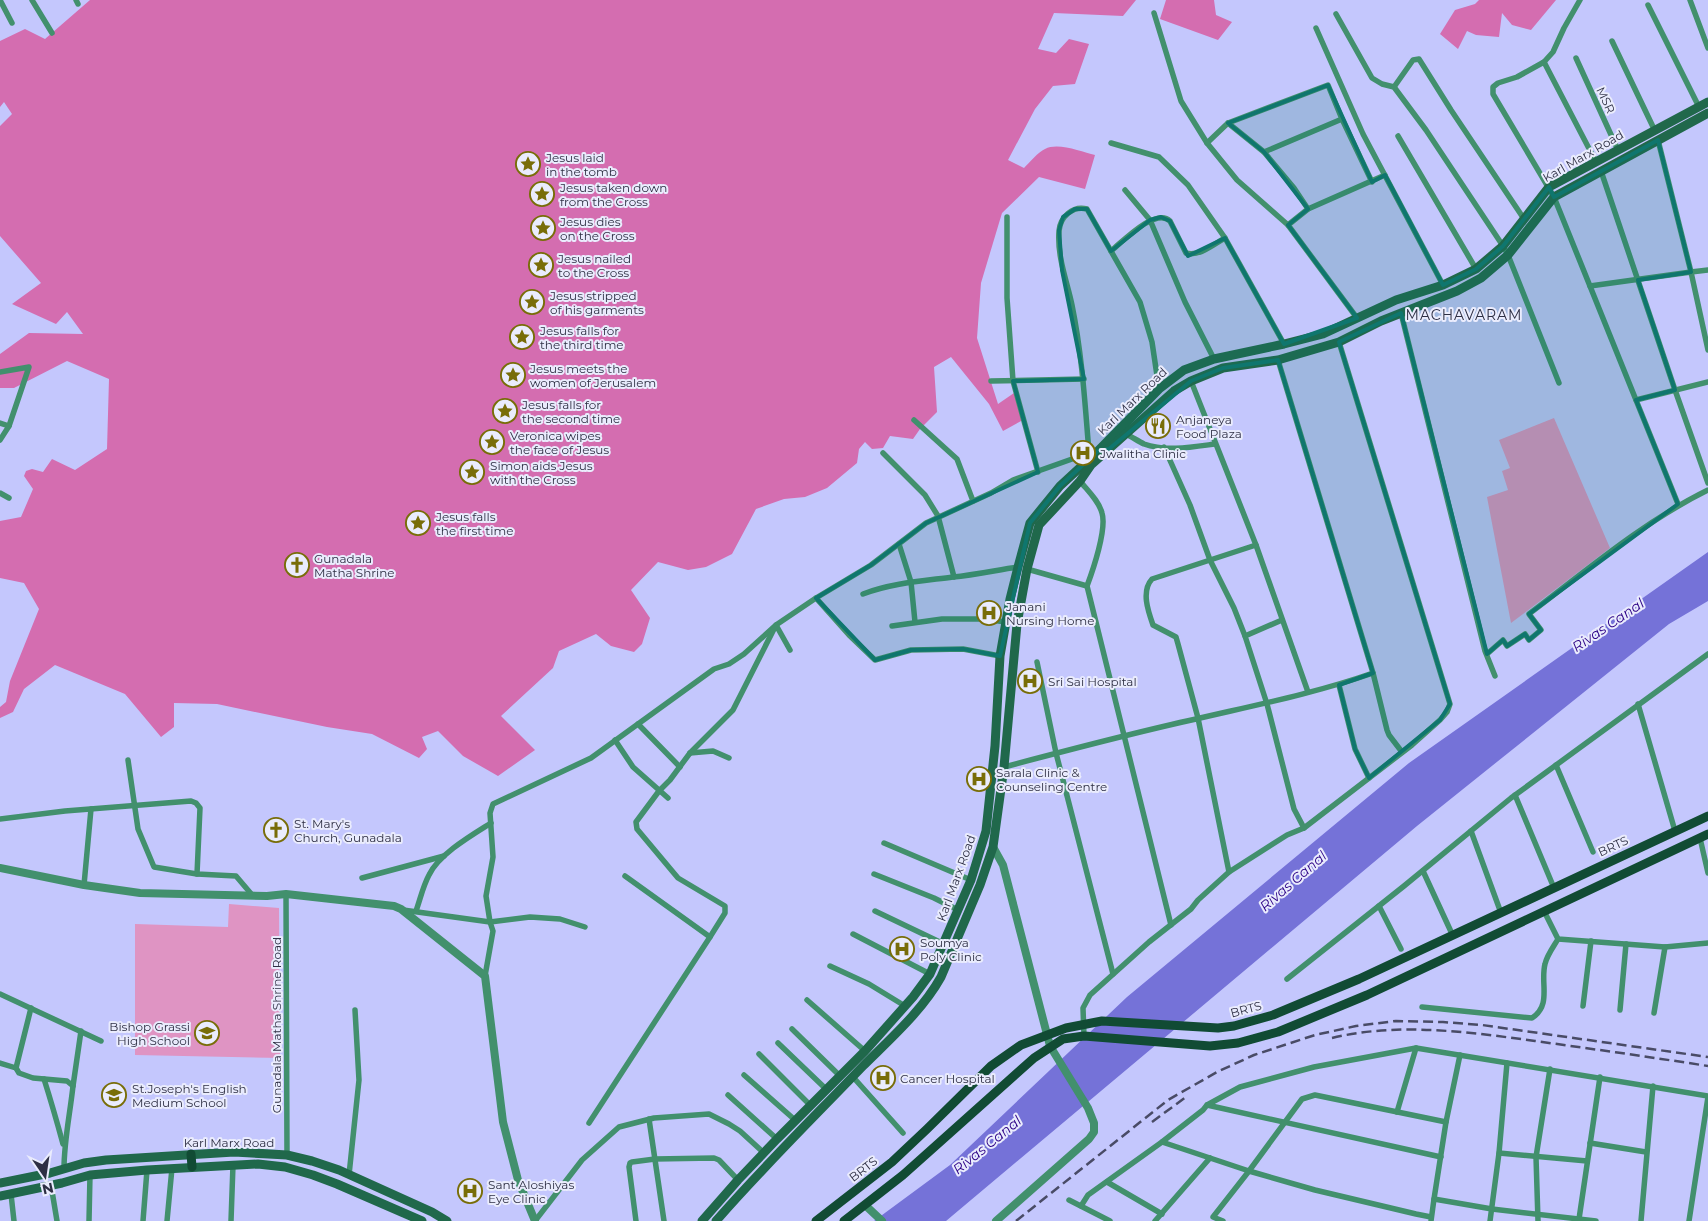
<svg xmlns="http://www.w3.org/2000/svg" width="1708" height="1221" viewBox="0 0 1708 1221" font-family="Montserrat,sans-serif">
	<rect width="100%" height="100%" fill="#c4c7fd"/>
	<g fill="#df94c3">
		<polygon points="1554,418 1610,548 1511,623 1487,497 1508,490 1502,471 1510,468 1499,440"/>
		<polygon points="229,904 279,908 280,1058 135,1055 135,924 228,927"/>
	</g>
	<g fill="#d46db0">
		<path d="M90,0H1136L1123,16L1054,13L1038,49L1056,53L1069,39L1089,44L1075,84L1053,86L1035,109L1008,160L1024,168C1030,162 1038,152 1045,149C1058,142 1082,152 1095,155L1085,189L1039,177L1002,213L981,283L977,338L998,404L1014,393L1023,420L1003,431L989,404L951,357L934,367L937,412L920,429L913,439L890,436L883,448L872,449L865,442L859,449L857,463L827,488L805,497L784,499L756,509L732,554L706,567L688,570L658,562L631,590L650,618L642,644L634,652L611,646L596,634L559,651L553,668L501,716L535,750L498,776L463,756L438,731L422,737L427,749L419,758L372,734L327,727L217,704L174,703V727L161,737L125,694L55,665L24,689L13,712L0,718V707L6,702L10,681L39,609L24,583L0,578V521L21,517L33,489L24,476L26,471L32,469L43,472L52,459L75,470L107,449L109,379L67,361L14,388H0V354L29,333L83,334L67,312L56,324L12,304L41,283L0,236V126L12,114L4,102L0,107V41L25,29L45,39Z"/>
		<polygon points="1166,0 1214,0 1216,15 1232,22 1218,40 1160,19"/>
		<polygon points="1479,0 1556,0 1531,30 1512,25 1502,13 1499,37 1476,35 1467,31 1458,49 1440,34 1455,10 1475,4"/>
	</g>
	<polygon fill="#7572d8" points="1708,552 1708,601 1669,624 1417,826 946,1221 874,1221 950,1165 1127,997 1409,763"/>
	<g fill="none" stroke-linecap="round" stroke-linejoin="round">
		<g stroke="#42906d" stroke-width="5.5">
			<polyline points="0,0 12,23"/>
			<polyline points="32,0 52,33"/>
			<polyline points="76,0 78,4"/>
			<polyline points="1580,0 1564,28 1553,52 1544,62 1517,77 1498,83 1493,87 1493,94 1554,197 1678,504"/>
			<polyline points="1690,0 1708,48"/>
			<polyline points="1648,5 1699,107"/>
			<polyline points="1154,13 1181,101 1207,143 1237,180 1288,225 1357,318"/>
			<polyline points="1336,14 1372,78 1382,84 1394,87 1426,130 1503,246 1508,255 1559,383"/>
			<polyline points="1316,28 1363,134 1443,285"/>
			<polyline points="1612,41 1655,131"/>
			<polyline points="1576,58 1618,150"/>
			<polyline points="1544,62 1596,162"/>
			<polyline points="1394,87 1413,60 1419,59 1451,110 1524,219"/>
			<polyline points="1228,123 1264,152 1294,188 1308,209"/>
			<polyline points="1398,136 1476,269"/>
			<polyline points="1658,140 1691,272 1708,270"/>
			<polyline points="1111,143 1159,157 1188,185 1225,238 1284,344"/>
			<polyline points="1207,143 1228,123 1328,85 1342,119 1372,182"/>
			<polyline points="1264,152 1342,119"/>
			<polyline points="1601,171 1675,390 1708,483"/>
			<polyline points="1125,190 1150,220 1185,302 1214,359"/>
			<polyline points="1007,217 1007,298 1013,381 1038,472"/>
			<polyline points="1288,225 1308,209 1385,175"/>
			<path d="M1111,251C1123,241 1156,207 1170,221L1186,253C1199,257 1214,244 1225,238"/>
			<polyline points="1590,286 1691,272 1708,350"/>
			<polyline points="1401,313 1485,651 1495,676"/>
			<polyline points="1278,360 1373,673 1387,730 1389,735 1402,752"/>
			<polyline points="0,372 29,367 9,426 0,440"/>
			<polyline points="991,381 1084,379"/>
			<polyline points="1191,381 1256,545 1308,692"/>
			<polyline points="1636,400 1708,382"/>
			<polyline points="914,420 957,459 973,501"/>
			<polyline points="0,423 9,426"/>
			<path d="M1126,434C1132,437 1138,441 1144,444C1166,452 1193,447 1215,444"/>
			<polyline points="1164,447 1190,505 1210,560 1234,608 1245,636"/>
			<polyline points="883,453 925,495 938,516 954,577"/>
			<path d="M1089,453C1085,403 1082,354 1072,305C1067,281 1057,257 1059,231C1060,217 1073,205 1087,209L1140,302L1152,342L1159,389"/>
			<path d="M1080,481C1087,490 1099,501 1102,513C1107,529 1093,570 1087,586L1171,925"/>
			<polyline points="0,493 9,498"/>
			<polyline points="899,544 911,582 915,622"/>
			<polyline points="1027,569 1087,586"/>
			<path d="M863,594C892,583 923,581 953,577C975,575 997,570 1018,567"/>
			<polyline points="816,598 849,635 875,660 911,650 963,649 1000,656"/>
			<polyline points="892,626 942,619 984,619 1006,622"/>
			<path d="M1487,654L1503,640L1507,646L1525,634L1529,640L1541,630L1529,614C1586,571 1643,522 1708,490"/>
			<polyline points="1037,662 1056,753 1113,974"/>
			<polyline points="1339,685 1355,749 1369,778"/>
			<polyline points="1638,704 1675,831"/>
			<polyline points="638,724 680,767"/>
			<polyline points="615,740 633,767 668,798"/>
			<polyline points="690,753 713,751 729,758"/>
			<polyline points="128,760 138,829 154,867 197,874 236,876 253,896"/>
			<polyline points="1556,765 1593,852"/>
			<path d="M1004,767C1068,750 1132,733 1196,719C1256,705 1316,693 1373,673"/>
			<polyline points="1515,795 1554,888"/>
			<polyline points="0,819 65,811 191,801 196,803 200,808 197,874"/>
			<polyline points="1304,828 1412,745 1440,720 1447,712 1450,704 1339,342"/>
			<polyline points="1471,831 1501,913"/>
			<polyline points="1700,838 1708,873"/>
			<polyline points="884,843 971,880"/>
			<polyline points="1423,871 1453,936"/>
			<path d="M1229,872L1198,718L1178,644L1176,637L1153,625C1148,611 1141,591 1152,579L1256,545"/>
			<polyline points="874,874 934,898 958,910"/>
			<polyline points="625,876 710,937"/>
			<polyline points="362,878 444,856"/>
			<polyline points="84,885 91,809"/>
			<polyline points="286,894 287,1155"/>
			<polyline points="1379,906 1401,949"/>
			<polyline points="403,910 490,922 530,917 560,919 585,927"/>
			<path d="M416,911C420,900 423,886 429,875C439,854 472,835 491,823"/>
			<polyline points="875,911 944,944"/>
			<polyline points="1544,911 1558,939 1665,947 1708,943"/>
			<polyline points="853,934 930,974"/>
			<polyline points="830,966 869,984 905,1006"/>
			<polyline points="485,976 493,931 490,922 486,896 493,857 490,813 493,804 591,758 714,669 729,664 744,654 776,625 816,598 871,565 926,523 991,493 1013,480 1089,453 1097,452"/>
			<polyline points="1287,979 1404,886 1511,798 1708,654"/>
			<polyline points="0,994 101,1041"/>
			<polyline points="807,1000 865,1051"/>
			<polyline points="1583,1006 1591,941"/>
			<path d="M1422,1007L1532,1018C1552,1005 1540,983 1545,964C1547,955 1554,946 1558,939"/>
			<polyline points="1620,1010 1626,944"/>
			<polyline points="1654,1013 1665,947"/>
			<polyline points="792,1029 840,1076"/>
			<polyline points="1084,1036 1083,1008 1090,995 1149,942 1191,909 1198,900 1229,872 1287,835 1304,828 1294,809 1267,704 1245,636 1282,620"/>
			<polyline points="778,1043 826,1089"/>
			<polyline points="759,1054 810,1105"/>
			<polyline points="0,1063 16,1068 19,1073 33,1078 67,1081 73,1086 81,1031"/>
			<polyline points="16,1068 31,1008"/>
			<polyline points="744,1075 795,1120"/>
			<polyline points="853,1077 903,1133"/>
			<path d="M44,1079C51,1101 57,1122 63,1144"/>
			<polyline points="728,1095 777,1139"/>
			<polyline points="1207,1105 1441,1157"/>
			<polyline points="1397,1112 1416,1048"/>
			<polyline points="649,1119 664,1221"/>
			<polyline points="589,1123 710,937 725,913 725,906 678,878 637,829 636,822 659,791 670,780 690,753 733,710 776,625 790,650"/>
			<polyline points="1162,1142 1249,1171 1315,1190 1416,1214 1431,1217"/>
			<polyline points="1590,1143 1646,1152"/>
			<polyline points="1499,1153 1587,1161"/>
			<path d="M64,1169C64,1141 70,1114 73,1086"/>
			<polyline points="349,1175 359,1080 355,1010"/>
			<polyline points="1107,1182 1162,1214"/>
			<polyline points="51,1185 57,1221"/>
			<polyline points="11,1194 14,1221"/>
			<polyline points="1434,1199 1446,1122 1460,1055"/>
			<polyline points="1069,1200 1110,1221"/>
			<polyline points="1081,1206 1088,1195 1162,1142 1203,1110 1207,1105 1240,1087 1314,1067 1416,1048 1708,1096"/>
			<polyline points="1579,1219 1600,1077"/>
			<polyline points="89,1221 90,1175"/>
			<polyline points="143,1221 147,1170"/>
			<polyline points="167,1221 172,1168"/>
			<polyline points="231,1221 233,1165"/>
			<polyline points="535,1221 582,1160 619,1127 654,1118 709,1114 729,1124 740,1131 764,1153"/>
			<polyline points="636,1221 629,1167 630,1163 632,1162 655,1159 714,1158 719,1160 738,1180"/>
			<polyline points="1155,1221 1210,1158"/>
			<polyline points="1223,1221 1213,1217 1249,1171 1302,1099 1315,1095 1446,1122"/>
			<polyline points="1431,1221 1434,1199 1492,1209 1596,1221"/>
			<polyline points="1490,1221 1499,1153 1507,1063"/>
			<polyline points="1538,1221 1536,1157 1550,1069"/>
			<polyline points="1641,1221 1653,1086"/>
			<polyline points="1689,1221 1708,1097"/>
		</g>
		<g stroke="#42906d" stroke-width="8">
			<polyline points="993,847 1003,865 1050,1046 1088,1108 1094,1123 1094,1132 1089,1139 996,1221"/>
			<polyline points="0,868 84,885 140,893 267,896 286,894 394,906 401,909 485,976 503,1122 518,1180 535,1221"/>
			<polyline points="865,1205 882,1221"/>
		</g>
		<g stroke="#20684b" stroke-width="9">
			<polyline points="0,1183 50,1173 84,1163 106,1160 234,1152 287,1155 312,1161 339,1170 432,1212 447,1221"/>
			<polyline points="0,1196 62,1183 90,1175 147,1170 258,1164 285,1167 313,1175 337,1184 422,1221"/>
			<polyline points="702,1221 738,1180 777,1139 865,1051 913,997 930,974 971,880 986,831 995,746 1000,656 1010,599 1018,567 1030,523 1060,486 1098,451 1159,389 1184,370 1214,359 1284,344 1323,334 1396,300 1443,285 1476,269 1503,246 1549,187 1708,102"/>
			<path d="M716,1221C763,1167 814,1117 863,1066C890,1039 922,1011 941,977L980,885L993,847L1004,767L1017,624L1027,569L1039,525L1080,481L1091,465L1174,391L1191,381L1223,368L1278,360L1339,342L1381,321L1457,291L1481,278L1508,255L1554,197L1708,113"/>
		</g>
		<g stroke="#114b34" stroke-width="9">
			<polyline points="191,1154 192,1167"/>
			<polyline points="816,1221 892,1162 927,1129 991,1066 1021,1045 1066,1028 1102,1021 1218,1028 1234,1026 1273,1015 1359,979 1708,816"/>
			<polyline points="844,1221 903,1175 1034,1058 1063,1039 1084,1036 1210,1046 1238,1043 1278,1032 1367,995 1708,834"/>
		</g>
		<g stroke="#494b66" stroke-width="2.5" stroke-dasharray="10 5" stroke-linecap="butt">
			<path d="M1332,1038C1398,1022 1469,1032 1535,1041C1593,1049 1650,1057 1708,1066"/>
			<polyline points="1152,1122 1186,1097"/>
			<polyline points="1016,1221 1168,1100 1217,1072 1254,1055 1315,1035 1356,1026 1396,1021 1443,1022 1482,1025 1708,1057"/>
		</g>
	</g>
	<path fill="#0f766e" fill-opacity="0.2" stroke="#0f766e" stroke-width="4" stroke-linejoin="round" d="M1328,85L1372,182L1385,175L1443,285L1476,269L1503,246L1549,187L1554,197L1658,140L1691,272L1638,280L1675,390L1636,400L1678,504L1529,614L1541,630L1529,640L1525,634L1507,646L1503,640L1487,654L1401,313L1339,342L1450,704L1440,720L1369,778L1355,749L1339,685L1373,673L1278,360L1223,368L1191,381L1109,449L1098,451L1060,486L1030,523L1000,656L963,649L911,650L875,660L816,598L871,565L926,523L1038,472L1013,381L1084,379L1062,270L1059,230L1063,217L1075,209H1087L1111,251L1150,220L1161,217L1170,221L1188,256L1225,238L1284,344L1357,318L1288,225L1308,209L1264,152L1228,123Z"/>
	<defs>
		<symbol id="sight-ring" viewBox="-11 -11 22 22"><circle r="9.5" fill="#eaecfd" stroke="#786d08" stroke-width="1.5"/><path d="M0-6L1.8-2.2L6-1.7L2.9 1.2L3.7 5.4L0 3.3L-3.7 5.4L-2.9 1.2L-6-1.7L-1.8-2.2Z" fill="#786d08"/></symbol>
		<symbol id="restaurant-ring" viewBox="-11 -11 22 22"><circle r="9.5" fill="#eaecfd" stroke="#786d08" stroke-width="1.5"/><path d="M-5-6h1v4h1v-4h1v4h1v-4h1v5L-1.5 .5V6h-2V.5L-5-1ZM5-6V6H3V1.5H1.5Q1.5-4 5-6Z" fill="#786d08"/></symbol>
		<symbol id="hospital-ring" viewBox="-11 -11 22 22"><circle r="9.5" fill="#eaecfd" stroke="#786d08" stroke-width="1.5"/><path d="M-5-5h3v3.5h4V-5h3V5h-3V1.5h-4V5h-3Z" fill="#786d08"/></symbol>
		<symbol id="church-ring" viewBox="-11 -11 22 22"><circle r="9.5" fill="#eaecfd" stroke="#786d08" stroke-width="1.5"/><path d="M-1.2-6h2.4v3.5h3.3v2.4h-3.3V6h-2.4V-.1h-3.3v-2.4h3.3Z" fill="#786d08"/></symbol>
		<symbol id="school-ring" viewBox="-11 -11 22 22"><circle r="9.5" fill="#eaecfd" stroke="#786d08" stroke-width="1.5"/><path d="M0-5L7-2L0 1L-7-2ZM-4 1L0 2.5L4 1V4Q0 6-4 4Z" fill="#786d08"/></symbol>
	</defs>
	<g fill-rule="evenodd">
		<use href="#sight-ring" x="514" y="150" width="28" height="28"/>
		<use href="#sight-ring" x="528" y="180" width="28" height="28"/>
		<use href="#sight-ring" x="529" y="214" width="28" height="28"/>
		<use href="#sight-ring" x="527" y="251" width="28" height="28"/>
		<use href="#sight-ring" x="518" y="288" width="28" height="28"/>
		<use href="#sight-ring" x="508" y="323" width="28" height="28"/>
		<use href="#sight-ring" x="499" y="361" width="28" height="28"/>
		<use href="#sight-ring" x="491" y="397" width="28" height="28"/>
		<use href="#restaurant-ring" x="1144" y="412" width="28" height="28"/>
		<use href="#sight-ring" x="478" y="428" width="28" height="28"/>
		<use href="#hospital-ring" x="1069" y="439" width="28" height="28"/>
		<use href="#sight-ring" x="458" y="458" width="28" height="28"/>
		<use href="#sight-ring" x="404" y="509" width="28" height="28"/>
		<use href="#church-ring" x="283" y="551" width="28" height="28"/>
		<use href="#hospital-ring" x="975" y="599" width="28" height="28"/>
		<use href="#hospital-ring" x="1016" y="667" width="28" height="28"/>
		<use href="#hospital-ring" x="965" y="765" width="28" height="28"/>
		<use href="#church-ring" x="262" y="816" width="28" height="28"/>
		<use href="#hospital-ring" x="888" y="935" width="28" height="28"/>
		<use href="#school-ring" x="193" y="1019" width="28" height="28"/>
		<use href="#hospital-ring" x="869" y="1064" width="28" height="28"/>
		<use href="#school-ring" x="100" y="1081" width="28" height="28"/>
		<use href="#hospital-ring" x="456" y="1177" width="28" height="28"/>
	</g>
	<g text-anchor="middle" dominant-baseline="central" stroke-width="4" stroke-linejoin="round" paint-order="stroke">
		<g font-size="12" fill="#2e2f44" stroke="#eaecfd">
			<text transform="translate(1606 100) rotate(65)">MSR</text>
			<text transform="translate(1583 156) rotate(-30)">Karl Marx Road</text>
			<text transform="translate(1132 401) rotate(-44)">Karl Marx Road</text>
			<text transform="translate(1613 846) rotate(-25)">BRTS</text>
			<text transform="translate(956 878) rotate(-70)">Karl Marx Road</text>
			<text transform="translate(1246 1009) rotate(-15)">BRTS</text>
			<text transform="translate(276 1025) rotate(-90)">Gunadala Matha Shrine Road</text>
			<text x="229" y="1142">Karl Marx Road</text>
			<text transform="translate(863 1169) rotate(-38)">BRTS</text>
		</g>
		<g font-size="12" fill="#2e2f44" stroke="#eaecfd" text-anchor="start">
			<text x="546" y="157">Jesus laid<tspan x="546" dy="14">in the tomb</tspan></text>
			<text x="560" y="187">Jesus taken down<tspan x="560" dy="14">from the Cross</tspan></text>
			<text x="560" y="221">Jesus dies<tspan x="560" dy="14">on the Cross</tspan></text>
			<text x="558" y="258">Jesus nailed<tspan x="558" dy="14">to the Cross</tspan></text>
			<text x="550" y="295">Jesus stripped<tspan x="550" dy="14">of his garments</tspan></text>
			<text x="540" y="330">Jesus falls for<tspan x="540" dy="14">the third time</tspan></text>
			<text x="530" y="368">Jesus meets the<tspan x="530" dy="14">women of Jerusalem</tspan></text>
			<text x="522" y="404">Jesus falls for<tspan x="522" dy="14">the second time</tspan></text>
			<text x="1176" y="419">Anjaneya<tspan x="1176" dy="14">Food Plaza</tspan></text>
			<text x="510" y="435">Veronica wipes<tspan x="510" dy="14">the face of Jesus</tspan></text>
			<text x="1100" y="453">Jwalitha Clinic</text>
			<text x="490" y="465">Simon aids Jesus<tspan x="490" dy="14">with the Cross</tspan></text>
			<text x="436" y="516">Jesus falls<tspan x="436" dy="14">the first time</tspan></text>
			<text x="314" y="558">Gunadala<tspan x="314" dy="14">Matha Shrine</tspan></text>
			<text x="1006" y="606">Janani<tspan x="1006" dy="14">Nursing Home</tspan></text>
			<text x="1048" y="681">Sri Sai Hospital</text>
			<text x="996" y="772">Sarala Clinic &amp;<tspan x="996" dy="14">Counseling Centre</tspan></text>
			<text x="294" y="823">St. Mary's<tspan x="294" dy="14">Church, Gunadala</tspan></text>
			<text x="920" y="942">Soumya<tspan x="920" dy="14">Poly Clinic</tspan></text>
			<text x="190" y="1026" text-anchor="end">Bishop Grassi<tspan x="190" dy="14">High School</tspan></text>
			<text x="900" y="1078">Cancer Hospital</text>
			<text x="132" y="1088">St.Joseph's English<tspan x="132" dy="14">Medium School</tspan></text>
			<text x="488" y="1184">Sant Aloshiyas<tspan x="488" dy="14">Eye Clinic</tspan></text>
		</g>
		<g font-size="14" letter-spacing="1" fill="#2e2f44" stroke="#eaecfd">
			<text x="1464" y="315">MACHAVARAM</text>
		</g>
		<g font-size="14" font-style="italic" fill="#2c0286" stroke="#eaecfd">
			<text transform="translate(1608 625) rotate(-34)">Rivas Canal</text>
			<text transform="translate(1293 881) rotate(-41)">Rivas Canal</text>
			<text transform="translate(987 1145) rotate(-39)">Rivas Canal</text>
		</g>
	</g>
	<g transform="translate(45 1176) rotate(167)" stroke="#eaecfd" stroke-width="4" paint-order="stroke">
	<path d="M0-4L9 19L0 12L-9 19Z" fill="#2e2f44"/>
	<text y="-8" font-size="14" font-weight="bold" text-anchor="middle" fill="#2e2f44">N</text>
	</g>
</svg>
